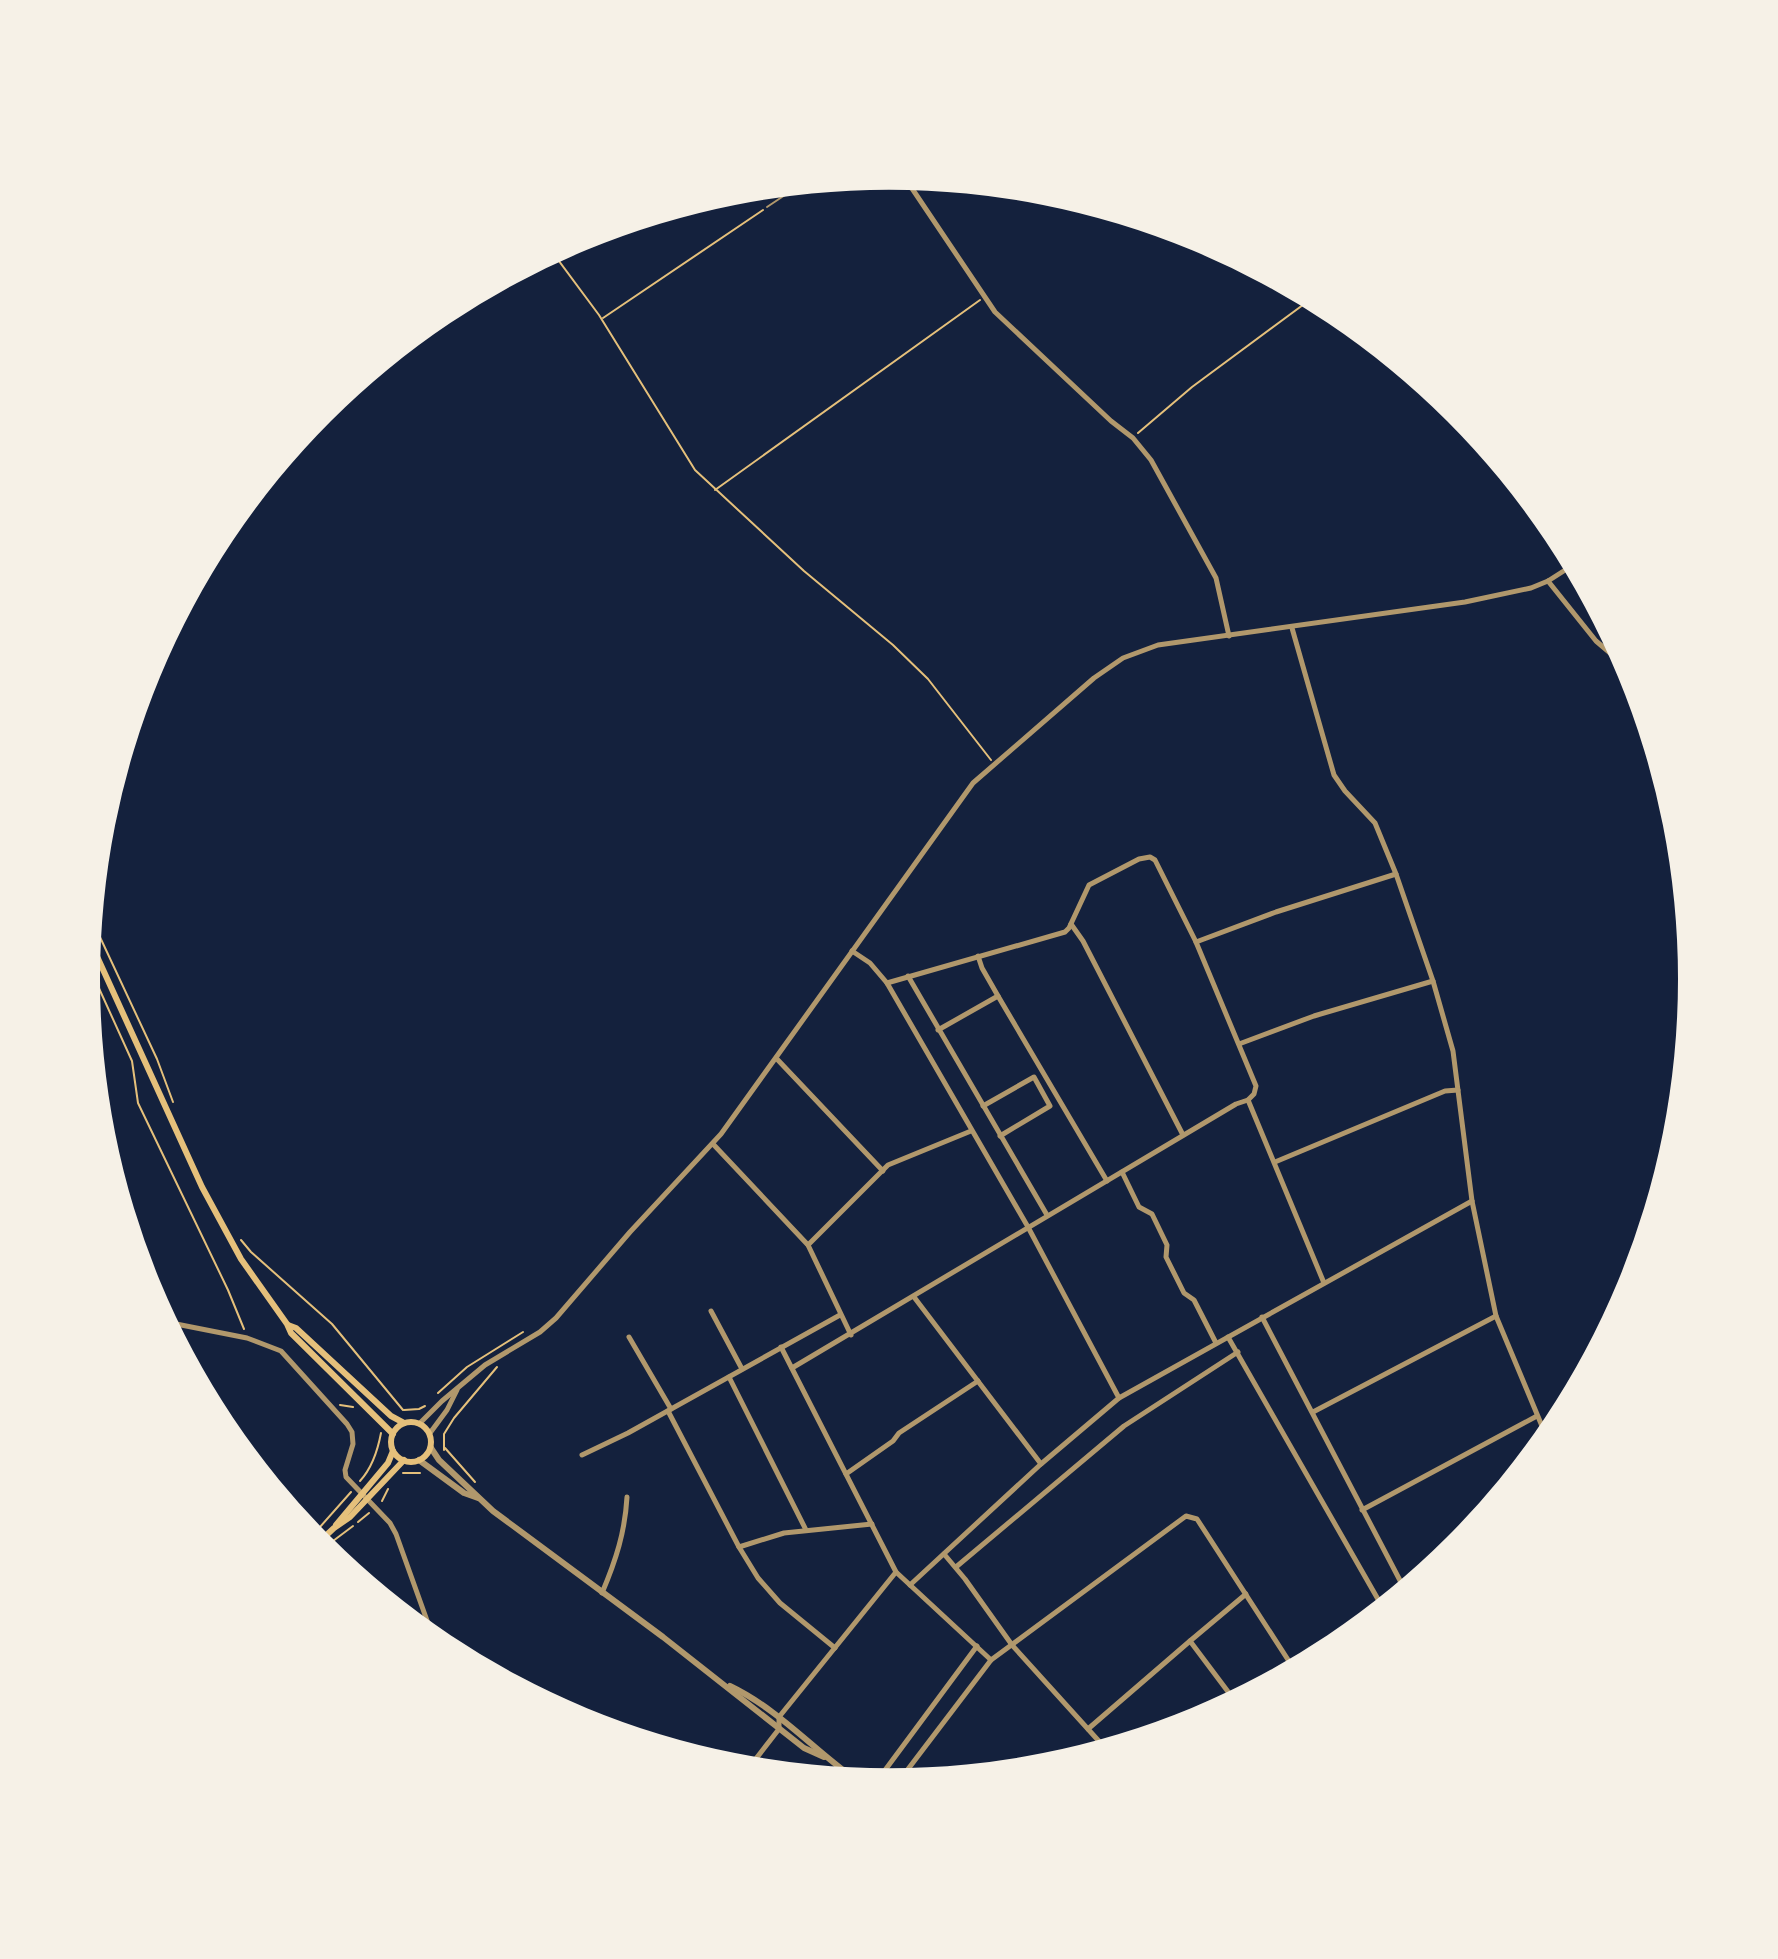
<svg xmlns="http://www.w3.org/2000/svg" width="1778" height="1959" viewBox="0 0 1778 1959" font-family="'Times New Roman',serif">
	<rect width="100%" height="100%" fill="#14213d"/>
	<g fill="none" stroke-linecap="round" stroke-linejoin="round">
		<g stroke="#e5c07b" stroke-width="2">
			<polyline points="553,253 599,315 695,470 804,571 893,645 928,679 991,760"/>
			<polyline points="603,318 763,210"/>
			<polyline points="1138,433 1192,387 1311,299"/>
			<polyline points="715,490 980,300"/>
			<polyline points="92,920 157,1059 173,1102"/>
			<polyline points="88,964 132,1061 138,1103 228,1290 244,1329"/>
			<polyline points="241,1240 251,1252 332,1324 403,1410"/>
			<polyline points="438,1393 467,1367 523,1332"/>
			<polyline points="340,1405 353,1407"/>
			<polyline points="404,1410 419,1409 425,1406"/>
			<polyline points="445,1448 475,1482"/>
			<polyline points="444,1450 444,1434 454,1418 497,1367"/>
			<polyline points="403,1473 420,1473"/>
			<path d="M360,1481C372,1468 378,1449 381,1433"/>
			<polyline points="382,1501 388,1489"/>
			<polyline points="358,1522 369,1513"/>
			<polyline points="312,1536 351,1492"/>
			<polyline points="333,1541 353,1526"/>
		</g>
		<polyline stroke="#b1986c" stroke-width="2" points="767,207 800,185"/>
		<g stroke="#b1986c" stroke-width="5">
			<polyline points="905,178 995,312 1111,421 1133,438 1151,460 1216,578 1229,636"/>
			<polyline points="1548,581 1596,641 1629,669"/>
			<polyline points="1292,628 1334,775 1345,791 1375,823 1396,874 1433,981 1453,1051 1472,1201 1496,1316 1547,1438"/>
			<polyline points="1071,924 1083,941 1183,1135"/>
			<polyline points="1196,942 1276,912 1396,874"/>
			<polyline points="852,951 870,963 887,983 1028,1227 1119,1398"/>
			<polyline points="978,956 982,968 998,996 1107,1181"/>
			<polyline points="908,976 1047,1215"/>
			<polyline points="887,983 1065,932 1069,928 1089,885 1139,859 1150,857 1155,860 1196,942 1256,1086 1254,1094 1248,1100 1324,1283"/>
			<polyline points="938,1030 998,996"/>
			<polyline points="1239,1044 1314,1016 1433,981"/>
			<polyline points="776,1058 883,1171"/>
			<polyline points="983,1106 1034,1077 1050,1106 1000,1136"/>
			<polyline points="713,1144 808,1245 851,1335"/>
			<polyline points="1275,1162 1445,1091 1458,1090"/>
			<polyline points="1122,1172 1139,1207 1152,1214 1167,1245 1166,1257 1184,1293 1194,1300 1216,1343"/>
			<polyline points="808,1245 888,1165 971,1131"/>
			<polyline points="914,1297 1041,1464"/>
			<polyline points="711,1311 742,1369"/>
			<polyline points="1262,1317 1405,1590"/>
			<polyline points="166,1322 247,1338 281,1351 347,1424 352,1432 353,1444 345,1470 346,1477 390,1523 396,1534 434,1640"/>
			<polyline points="629,1337 671,1409"/>
			<polyline points="1228,1337 1383,1608"/>
			<polyline points="781,1347 896,1572 991,1660"/>
			<polyline points="792,1368 1236,1104 1248,1100"/>
			<polyline points="729,1377 806,1530"/>
			<polyline points="668,1411 739,1547 758,1578 780,1603 835,1648"/>
			<polyline points="1313,1412 1496,1316"/>
			<polyline points="420,1423 442,1401 485,1365 540,1332 556,1318 630,1232 721,1134 973,783 1094,678 1123,658 1158,645 1465,602 1531,588 1548,581 1573,565"/>
			<polyline points="430,1433 447,1410 457,1390"/>
			<polyline points="582,1455 628,1433 840,1315"/>
			<polyline points="846,1474 893,1441 899,1433 978,1381"/>
			<polyline points="1362,1510 1537,1416"/>
			<polyline points="739,1547 784,1533 872,1524"/>
			<polyline points="944,1554 965,1579 1012,1645 1106,1749"/>
			<polyline points="956,1567 1124,1426 1238,1352"/>
			<polyline points="910,1585 1041,1464 1119,1398 1472,1201"/>
			<path d="M602,1593C616,1560 625,1532 627,1497"/>
			<polyline points="1235,1701 1190,1641 1246,1594"/>
			<polyline points="1088,1729 1190,1641"/>
			<polyline points="748,1769 779,1729 779,1717 896,1572"/>
			<polyline points="877,1781 977,1646"/>
			<polyline points="899,1781 991,1660 1186,1516 1197,1519 1294,1669"/>
		</g>
		<g stroke="#b1986c" stroke-width="6">
			<polyline points="431,1448 439,1460 493,1511 663,1637 804,1748 824,1757"/>
			<polyline points="419,1460 464,1493 478,1498"/>
			<path d="M730,1686C778,1709 813,1749 855,1779"/>
		</g>
		<g stroke="#e5c07b" stroke-width="6">
			<polyline points="90,941 202,1187 241,1259 287,1324 291,1333 393,1434"/>
			<polyline points="288,1325 296,1328 391,1416 404,1423"/>
			<circle cx="411" cy="1442" r="20"/>
			<polyline points="336,1525 388,1463 393,1451"/>
			<polyline points="318,1543 334,1528 350,1517 404,1460"/>
		</g>
	</g>
	<path d="M0 0H1778V1959H0ZM100 979a789 789 0 1 1 1578 0a789 789 0 1 1-1578 0Z" fill="#f6f1e7" fill-rule="evenodd"/>
</svg>
